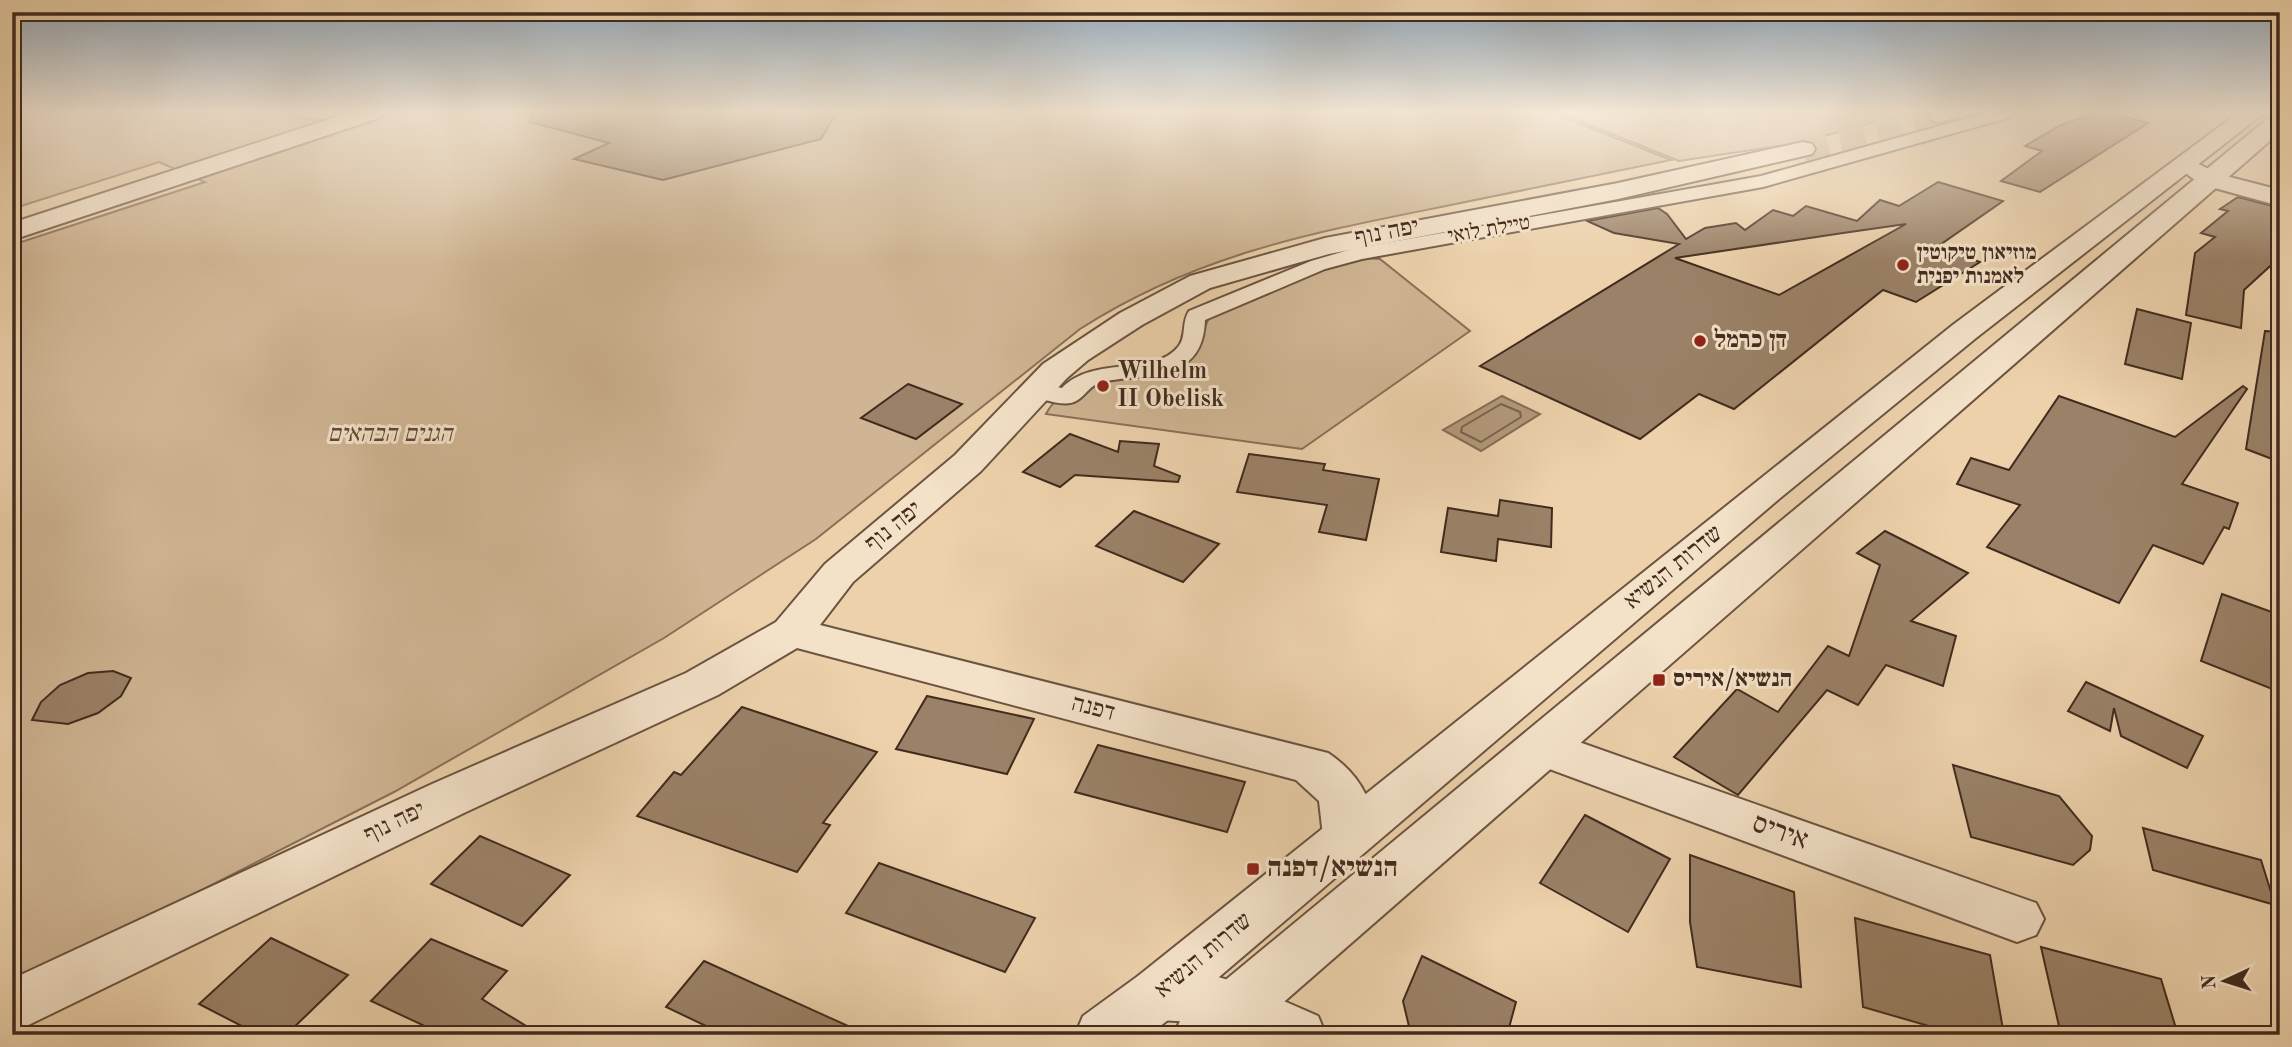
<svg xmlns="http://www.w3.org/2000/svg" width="2292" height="1047" viewBox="0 0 2292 1047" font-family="'Old Standard TT','Frank Ruhl Libre',serif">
	<rect width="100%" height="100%" fill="#ecd1ab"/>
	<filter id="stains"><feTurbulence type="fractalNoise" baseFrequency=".00286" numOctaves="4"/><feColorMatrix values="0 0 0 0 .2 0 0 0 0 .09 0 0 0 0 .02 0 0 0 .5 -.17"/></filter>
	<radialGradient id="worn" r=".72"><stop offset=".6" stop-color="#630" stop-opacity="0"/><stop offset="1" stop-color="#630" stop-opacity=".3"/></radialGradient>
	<g fill="#cfb593" stroke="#887058" stroke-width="2">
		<path d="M12,113H307L293,118L366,123L395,113H1553L1671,160C1593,176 1514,192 1436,208C1306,234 1194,256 1080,329L816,539L664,638L394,792L12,987V245L205,182L159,162L12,209Z"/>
		<polygon points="1560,113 1907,113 1799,143 1679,161"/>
		<path d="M1365,258L1380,259L1470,331L1302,449L1046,414C1072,364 1142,391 1184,363C1205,350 1199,333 1210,317L1331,266Z"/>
	</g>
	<polygon fill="#b2997b" stroke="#856d56" stroke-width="2" points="1502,396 1540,414 1481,451 1443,430"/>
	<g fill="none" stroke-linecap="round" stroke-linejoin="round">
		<polygon stroke="#7a624c" stroke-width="2" points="1501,404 1520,412 1521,417 1481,442 1461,432 1462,427"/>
	</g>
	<g fill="#9a8167" stroke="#422b1e" stroke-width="2" fill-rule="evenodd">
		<polygon points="531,113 666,113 666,117 707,113 836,113 821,139 663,180 574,159 609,143 530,122"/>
		<polygon points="2094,113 2113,113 2148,123 2040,192 2001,181 2042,151 2025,146 2059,126"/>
		<path d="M1938,182L2003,201L1937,247L1980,262L1916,302L1883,290L1734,409L1699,394L1640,439L1480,366L1679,244L1614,233L1587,221L1658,208L1667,214L1686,239L1705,228L1736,223L1745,230L1773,210L1793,216L1806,206L1857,221L1880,200L1899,206ZM1906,224L1779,295L1675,258L1843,233Z"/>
		<polygon points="2238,197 2280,208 2280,257 2244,290 2241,328 2186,315 2195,253 2215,237 2201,233 2228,211 2220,209"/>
		<polygon points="2137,309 2191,323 2182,379 2125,364"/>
		<polygon points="2265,331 2280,332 2280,462 2246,449"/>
		<polygon points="908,384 962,404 916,439 861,418"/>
		<polygon points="2243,386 2247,389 2182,484 2238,503 2229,529 2224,527 2203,564 2153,545 2119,603 1987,547 2020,505 1957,484 1971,458 2009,470 2059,396 2175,437"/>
		<polygon points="1070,434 1118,452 1120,441 1159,444 1154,466 1180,476 1178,482 1075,475 1060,487 1023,472"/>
		<polygon points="1249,454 1325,464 1323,470 1379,479 1366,540 1319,532 1327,505 1237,492"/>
		<polygon points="1500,500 1552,508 1551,547 1498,539 1496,561 1441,552 1448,508 1498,516"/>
		<polygon points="1134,511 1219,544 1183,582 1096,546"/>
		<polygon points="1885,531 1968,573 1911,621 1956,636 1943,686 1886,665 1858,705 1827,690 1738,795 1674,757 1737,689 1778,712 1828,646 1849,656 1880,565 1857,553"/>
		<polygon points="2222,594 2280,615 2280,692 2201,661"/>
		<polygon points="113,671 131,678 121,696 98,713 68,724 32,720 41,702 60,685 88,673"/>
		<polygon points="2086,682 2203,736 2187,768 2121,736 2114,708 2110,731 2068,711"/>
		<polygon points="927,696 1034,719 1007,774 896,749"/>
		<polygon points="742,707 877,752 823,823 830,825 797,872 637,816 674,772 681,775"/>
		<polygon points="1098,745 1245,782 1227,832 1075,792"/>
		<polygon points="1953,765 2059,796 2092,836 2090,850 2073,865 1971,837"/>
		<polygon points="1585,815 1670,859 1628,932 1540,883"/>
		<polygon points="2143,828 2261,860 2275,905 2153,870"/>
		<polygon points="480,836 570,875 522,926 431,884"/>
		<polygon points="1690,855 1794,892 1801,987 1697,967 1690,922"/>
		<polygon points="879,863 1035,918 1005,972 846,913"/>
		<polygon points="1855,918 1990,955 2004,1035 1960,1035 1863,1007"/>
		<polygon points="271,938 348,975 286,1035 259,1035 199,1004"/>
		<polygon points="431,939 507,971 482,999 541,1035 444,1035 371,1001"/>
		<polygon points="2041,947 2161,979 2178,1035 2061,1035"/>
		<polygon points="1422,956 1516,1002 1507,1035 1411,1035 1403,1001"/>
		<polygon points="704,961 868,1035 725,1035 666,1007"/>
	</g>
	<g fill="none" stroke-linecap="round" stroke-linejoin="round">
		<polyline stroke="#cab08f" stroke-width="25" stroke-dasharray="25 13" stroke-linecap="butt" points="1803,149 1940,115"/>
		<defs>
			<path id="pedestrian" d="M1986,113H2013L2011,117L1763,187L1362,259L1325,269L1205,320C1203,383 1148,372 1102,382C1089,385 1086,396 1076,401C1064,408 1040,398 1027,395L1024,390L1027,385L1036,383L1062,388C1094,355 1153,377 1178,347C1187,337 1181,323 1189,311L1311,261L1352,249L1761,176Z"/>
			<g id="minor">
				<polygon points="1930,113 1958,113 1955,118 1940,122 1932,120"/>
				<path d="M1803,142L1812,144L1815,149L1812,154L1618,199L1329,254L1210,288L1142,325L1088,360L1067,378L981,471L853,582L820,625L1328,753C1360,774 1385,813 1366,850L1348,856L1330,850L1323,836L1319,801L1296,780L797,648L718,695L466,812L12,1033V979L432,784L686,673L776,622L825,564L955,455L1043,364L1120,313L1190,276L1325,238L1618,183Z"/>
				<polygon points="2187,158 2218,174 2280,190 2280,206 2200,184 2175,165 2178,160"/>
				<polygon points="1542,729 2036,903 2044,919 2036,935 2017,942 1525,760 1518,747 1525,734"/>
				<path d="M1158,968C1215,969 1266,993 1318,1016L1326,1035H1235L1195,1022L1158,1020L1138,1012L1130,994L1138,976Z"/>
			</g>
			<g id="tertiary">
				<polygon points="348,113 382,113 379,118 12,240 12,223"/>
				<polygon points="2238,113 2264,113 1976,338 1779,499 1178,1012 1149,1035 1075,1035 1083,1016 1138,976 1954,324"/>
				<polygon points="2280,113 2280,132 1246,1035 1174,1035 1182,1016 2272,115"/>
			</g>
		</defs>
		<use href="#pedestrian" stroke="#6c5441" stroke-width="4"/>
		<use href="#minor" stroke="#6c5441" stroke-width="4"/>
		<use href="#tertiary" stroke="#6c5441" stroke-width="4"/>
		<use href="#pedestrian" fill="#f3e1c8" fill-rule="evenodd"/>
		<use href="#minor" fill="#f3e1c8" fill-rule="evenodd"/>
		<use href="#tertiary" fill="#f3e1c8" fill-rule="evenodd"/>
	</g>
	<linearGradient id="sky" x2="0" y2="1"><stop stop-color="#92a9bc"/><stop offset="0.43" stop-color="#f6ead9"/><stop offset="1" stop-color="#f6ead9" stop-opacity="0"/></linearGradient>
	<rect width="2292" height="260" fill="url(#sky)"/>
	<g fill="#8f2418" stroke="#f3e1c8" stroke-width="2.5">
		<circle cx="1903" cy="265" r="7"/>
		<circle cx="1700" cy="341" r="7"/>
		<circle cx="1103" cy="386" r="7"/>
		<rect x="1652" y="673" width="14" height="14" rx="3.5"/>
		<rect x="1246" y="862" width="14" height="14" rx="3.5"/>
	</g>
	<g text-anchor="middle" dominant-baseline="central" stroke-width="6" stroke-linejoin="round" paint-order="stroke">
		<g font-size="21" fill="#422b1e" stroke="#f3e1c8">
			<text transform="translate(1489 230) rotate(-10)">טיילת לואי</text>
		</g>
		<g font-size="21" font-weight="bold" fill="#422b1e" stroke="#f3e1c8" text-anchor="start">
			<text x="1917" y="253">מוזיאון טיקוטין<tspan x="1917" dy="24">לאמנות יפנית</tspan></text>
		</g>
		<g font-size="24" fill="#422b1e" stroke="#f3e1c8">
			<text transform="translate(1387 233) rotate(-11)">יפה נוף</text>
			<text transform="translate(894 527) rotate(-39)">יפה נוף</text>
			<text transform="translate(1674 568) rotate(-39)">שדרות הנשיא</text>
			<text transform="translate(1093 709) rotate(14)">דפנה</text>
			<text transform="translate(395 823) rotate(-26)">יפה נוף</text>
			<text transform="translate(1204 956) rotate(-40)">שדרות הנשיא</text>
		</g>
		<g font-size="24" font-weight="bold" fill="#422b1e" stroke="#f3e1c8" text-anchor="start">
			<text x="1714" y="341">דן כרמל</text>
			<text x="1117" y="372">Wilhelm<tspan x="1117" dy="28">II Obelisk</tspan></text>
			<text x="1673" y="680">הנשיא/איריס</text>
		</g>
		<g font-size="24" font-style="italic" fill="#5e4735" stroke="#f3e1c8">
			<text x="390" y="435">הגנים הבהאים</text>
		</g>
		<g font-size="28" fill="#422b1e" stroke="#f3e1c8">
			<text transform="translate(1780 833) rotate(20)">איריס</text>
		</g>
		<g font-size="28" font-weight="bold" fill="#422b1e" stroke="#f3e1c8" text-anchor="start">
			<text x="1267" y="869">הנשיא/דפנה</text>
		</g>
	</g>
	<rect width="2292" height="1047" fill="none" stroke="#ecd1ab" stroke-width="42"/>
	<rect x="14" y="14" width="2264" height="1019" fill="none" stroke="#422b1e" stroke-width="3.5"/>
	<rect x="21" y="21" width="2250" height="1005" fill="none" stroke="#422b1e" stroke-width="2"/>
	<g transform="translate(2225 981) rotate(266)" stroke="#f3e1c8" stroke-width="5" paint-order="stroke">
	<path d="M0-5L12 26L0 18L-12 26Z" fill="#422b1e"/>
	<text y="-10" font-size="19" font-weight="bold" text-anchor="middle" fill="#422b1e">N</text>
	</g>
	<rect width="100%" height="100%" filter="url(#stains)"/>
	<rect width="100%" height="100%" fill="url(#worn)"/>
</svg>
